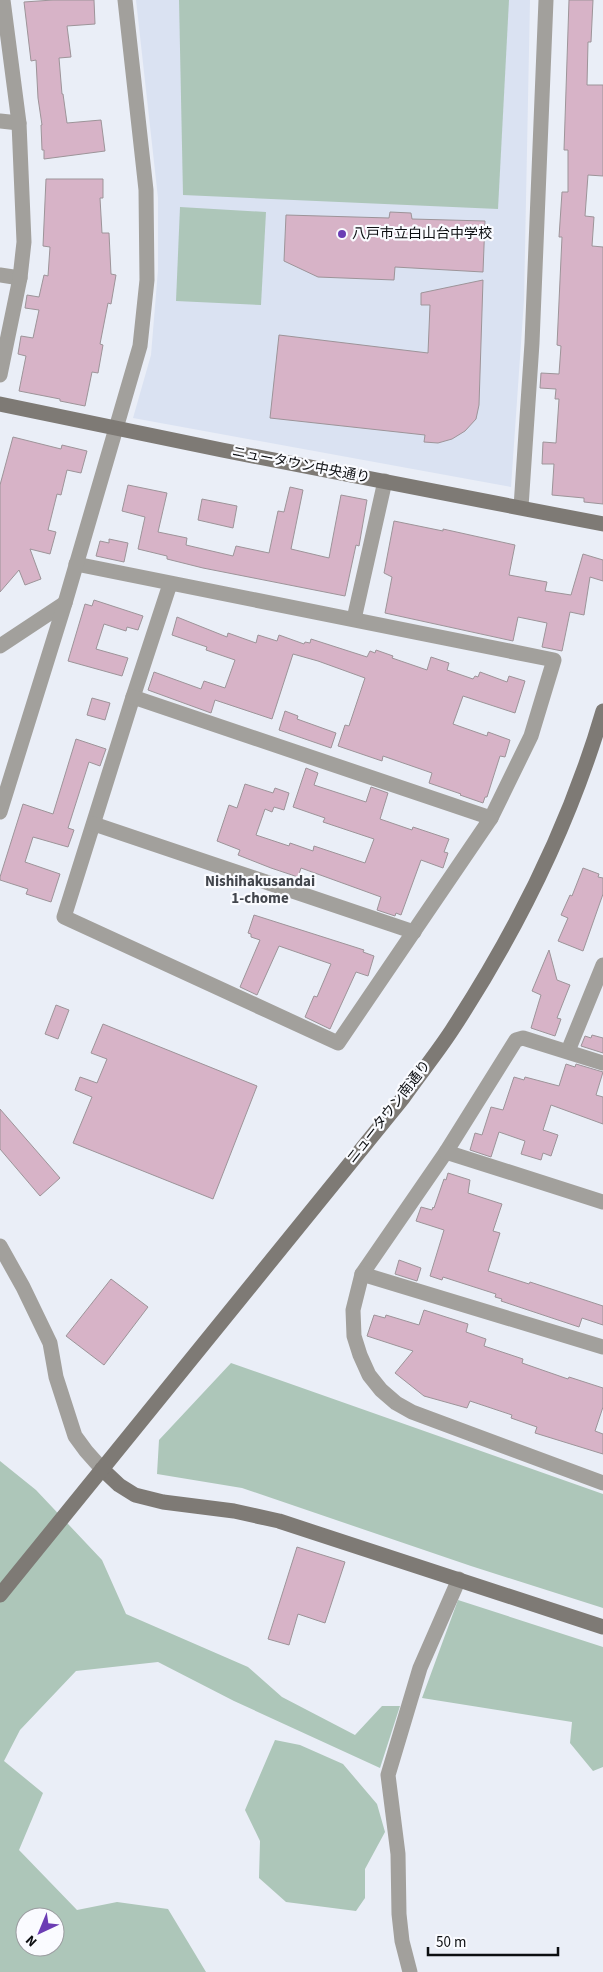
<svg xmlns="http://www.w3.org/2000/svg" width="603" height="1972" viewBox="0 0 603 1972" font-family="'Source Sans 3','Noto Sans JP',sans-serif">
	<rect width="100%" height="100%" fill="#eaeef7"/>
	<polygon fill="#dae2f2" points="136,0 530,0 524,300 511,487 133,418 151,355 158,270 158,198"/>
	<g fill="#adc6b9" fill-rule="evenodd">
		<polygon points="179,0 509,0 498,209 183,195"/>
		<polygon points="180,207 266,212 261,305 176,301"/>
		<polygon points="231,1363 603,1494 603,1608 471,1566 242,1488 157,1474 159,1440"/>
		<path d="M0,1461L36,1490L102,1560L126,1614L248,1667L282,1697L355,1735L382,1706H400L380,1768L234,1701L158,1662L76,1671L20,1730L4,1761L43,1793L19,1850L77,1910L117,1902L168,1909L206,1972H0ZM25,1917H55V1947H25Z"/>
		<polygon points="458,1600 603,1647 603,1767 593,1771 570,1743 572,1722 422,1698"/>
		<polygon points="275,1740 300,1745 343,1764 377,1804 385,1832 365,1869 365,1898 356,1911 286,1902 259,1878 260,1841 245,1810"/>
	</g>
	<g fill="#d7b3c7" stroke="#9d9499">
		<polygon points="53,0 94,0 95,24 67,26 71,57 59,58 62,94 63,94 67,123 101,120 105,151 44,159 44,150 42,150 41,125 42,125 38,98 36,60 31,61 24,2"/>
		<polygon points="569,0 593,0 591,42 588,42 587,85 603,85 603,176 588,175 585,216 594,217 592,246 603,247 603,504 584,502 584,498 552,495 554,464 542,464 543,442 556,443 558,414 559,399 555,399 556,389 540,388 541,373 559,374 561,346 557,345 562,237 559,237 562,192 568,192 568,150 564,150"/>
		<polygon points="46,179 103,179 103,198 100,198 102,233 109,233 111,274 116,275 111,304 108,303 100,344 103,345 98,373 92,372 85,406 60,401 60,399 19,391 26,356 18,354 21,336 33,338 39,310 25,308 27,295 39,297 44,275 48,276 50,247 43,246"/>
		<polygon points="390,212 411,213 412,219 485,221 483,272 395,267 394,280 318,277 284,261 286,215 389,218"/>
		<polygon points="483,280 479,405 476,419 465,431 452,439 438,443 424,442 425,435 270,418 279,335 428,353 430,305 421,305 421,293"/>
		<polygon points="13,437 61,449 62,445 87,451 81,473 67,470 61,495 57,494 48,530 56,532 50,554 30,549 41,579 25,585 19,570 0,592 0,485"/>
		<polygon points="128,485 167,493 158,532 187,538 186,545 233,556 236,546 269,553 278,511 284,512 290,487 303,490 291,549 329,558 341,495 367,500 359,546 356,545 345,596 203,568 167,559 167,556 138,549 145,517 122,511"/>
		<polygon points="202,499 237,506 233,528 198,520"/>
		<polygon points="394,521 443,531 443,529 515,545 509,575 547,582 545,591 571,595 583,554 603,560 603,581 590,577 584,615 570,612 562,651 542,647 547,623 518,617 513,641 385,613 392,577 384,573"/>
		<polygon points="109,539 128,543 124,562 96,556 100,541 109,543"/>
		<polygon points="94,600 143,616 138,630 127,627 126,631 104,624 96,649 128,658 122,676 68,661 85,604 92,606"/>
		<polygon points="177,617 227,637 228,633 256,643 258,635 277,641 279,635 304,644 305,642 310,643 311,639 367,657 370,651 375,653 376,650 393,656 392,658 427,670 431,657 449,663 447,670 473,679 475,676 478,677 480,672 507,682 509,676 525,681 515,713 463,696 453,724 487,736 488,732 510,740 505,757 500,756 487,797 485,797 483,803 460,795 461,794 429,783 432,773 383,756 382,761 338,746 345,725 349,726 365,678 318,661 293,654 272,719 215,700 211,713 148,690 154,672 201,689 204,681 225,688 235,660 206,650 207,647 172,635"/>
		<polygon points="92,698 110,703 105,720 87,715"/>
		<polygon points="285,711 298,716 297,719 336,733 331,748 279,730"/>
		<polygon points="76,739 106,749 100,766 89,762 68,828 74,830 68,847 33,837 25,862 60,874 51,902 26,894 28,889 0,880 0,877 23,804 53,814"/>
		<polygon points="306,768 318,773 314,785 366,802 371,787 388,793 380,819 412,830 413,827 449,839 444,852 448,853 443,868 421,860 401,915 396,913 395,916 377,910 381,897 301,868 298,877 271,868 238,855 240,850 217,841 229,805 237,808 245,784 273,793 275,788 289,793 284,810 274,807 272,812 265,809 256,835 289,846 290,843 313,851 314,846 365,863 374,839 323,822 325,818 293,807"/>
		<polygon points="583,868 599,874 598,877 603,878 603,894 583,951 558,941 568,918 561,915 570,895 572,896"/>
		<polygon points="254,915 364,950 363,952 374,956 368,976 356,972 330,1029 305,1017 314,996 317,997 331,964 279,946 257,995 240,987 260,940 251,937 251,934 248,933"/>
		<polygon points="549,950 557,980 570,985 557,1018 561,1019 555,1036 531,1028 541,995 532,991"/>
		<polygon points="56,1005 69,1010 58,1039 45,1034"/>
		<polygon points="103,1024 257,1086 213,1199 73,1143 92,1097 75,1090 80,1077 97,1083 107,1059 91,1053"/>
		<polygon points="592,1035 603,1038 603,1053 581,1046 585,1036 591,1038"/>
		<polygon points="566,1064 575,1067 576,1064 603,1072 596,1095 603,1097 603,1124 551,1105 543,1130 558,1135 551,1156 543,1153 541,1160 521,1154 525,1141 499,1132 491,1157 470,1150 475,1133 482,1135 491,1107 503,1110 514,1077 524,1080 525,1077 559,1086"/>
		<polygon points="0,1109 60,1178 40,1196 0,1149"/>
		<polygon points="448,1173 470,1180 468,1193 502,1204 493,1231 500,1233 488,1271 529,1284 530,1282 603,1306 603,1325 582,1318 579,1327 501,1301 502,1299 495,1297 496,1294 443,1277 442,1280 430,1276 444,1230 416,1221 421,1207 432,1210 433,1207 434,1208 444,1179 446,1180"/>
		<polygon points="399,1260 421,1268 417,1281 395,1274"/>
		<polygon points="111,1279 148,1307 104,1365 66,1336"/>
		<polygon points="424,1310 468,1324 466,1332 486,1339 484,1346 523,1359 522,1363 568,1379 569,1377 603,1388 603,1407 595,1431 603,1434 603,1454 535,1433 537,1427 511,1418 512,1415 470,1401 467,1408 424,1396 395,1373 413,1351 367,1336 374,1315 385,1318 386,1315 419,1325"/>
		<polygon points="297,1547 345,1562 325,1623 298,1614 289,1645 268,1639"/>
	</g>
	<g fill="none" stroke-linecap="round" stroke-linejoin="round">
		<g stroke="#a2a09c" stroke-width="15">
			<polyline points="0,121 19,123"/>
			<polyline points="0,275 20,278"/>
			<polyline points="0,375 20,278 24,242 19,123 3,0"/>
			<polyline points="521,507 532,343 546,0"/>
			<polyline points="76,564 554,660 531,736 491,818 338,1043 64,917 133,697 170,584"/>
			<polyline points="354,619 385,481"/>
			<polyline points="0,646 65,603"/>
			<polyline points="133,697 491,818"/>
			<polyline points="0,812 65,603 140,346 147,280 146,190 125,0"/>
			<polyline points="94,824 414,932"/>
			<polyline points="568,1051 603,965"/>
			<polyline points="603,1063 523,1038 516,1040 446,1152 362,1274 353,1310 354,1336 360,1355 369,1375 381,1390 396,1403 412,1412 603,1483"/>
			<polyline points="446,1152 603,1202"/>
			<polyline points="0,1246 23,1287 50,1343 56,1377 75,1436 86,1451 102,1469"/>
			<polyline points="362,1274 603,1347"/>
			<polyline points="410,1972 402,1941 399,1914 398,1854 388,1775 420,1668 459,1579"/>
		</g>
		<g stroke="#7e7a75" stroke-width="15">
			<polyline points="0,404 222,450 603,524"/>
			<polyline points="102,1469 119,1485 135,1495 163,1502 234,1511 279,1521 603,1627"/>
			<path d="M0,1595L403,1098C419,1075 437,1053 452,1030C516,932 570,824 603,711"/>
		</g>
	</g>
	<circle fill="#6b3db4" stroke="#fafbff" stroke-width="2" cx="342" cy="234" r="5"/>
	<g text-anchor="middle" dominant-baseline="central" stroke-width="4.5" stroke-linejoin="round" paint-order="stroke">
		<g font-size="14" fill="#0c0e11" stroke="#fafbff" text-anchor="start">
			<text x="352" y="234">八戸市立白山台中学校</text>
		</g>
		<g font-size="14" fill="#0c0e11" stroke="#fafbff">
			<text transform="translate(301 465) rotate(11)">ニュータウン中央通り</text>
			<text transform="translate(389 1112) rotate(-52)">ニュータウン南通り</text>
		</g>
		<g font-size="15" font-weight="bold" fill="#43464d" stroke="#fafbff">
			<text x="260" y="881">Nishihakusandai<tspan x="260" dy="17">1-chome</tspan></text>
		</g>
	</g>
	<g transform="translate(40 1932) rotate(224)"><circle r="24" fill="#fafbff" stroke="#9b9ca0"/>
	<path d="M0-4L9 19L0 12L-9 19Z" fill="#6b3db4"/>
	<text y="-8" font-size="14" font-weight="bold" text-anchor="middle" fill="#0c0e11">N</text>
	</g>
	<path d="M428 1947v8h130v-8" fill="none" stroke="#0c0e11" stroke-width="2.5"/>
	<text x="436" y="1947" font-size="15" fill="#0c0e11" stroke="#fafbff" stroke-width="4" paint-order="stroke">50 m</text>
</svg>
